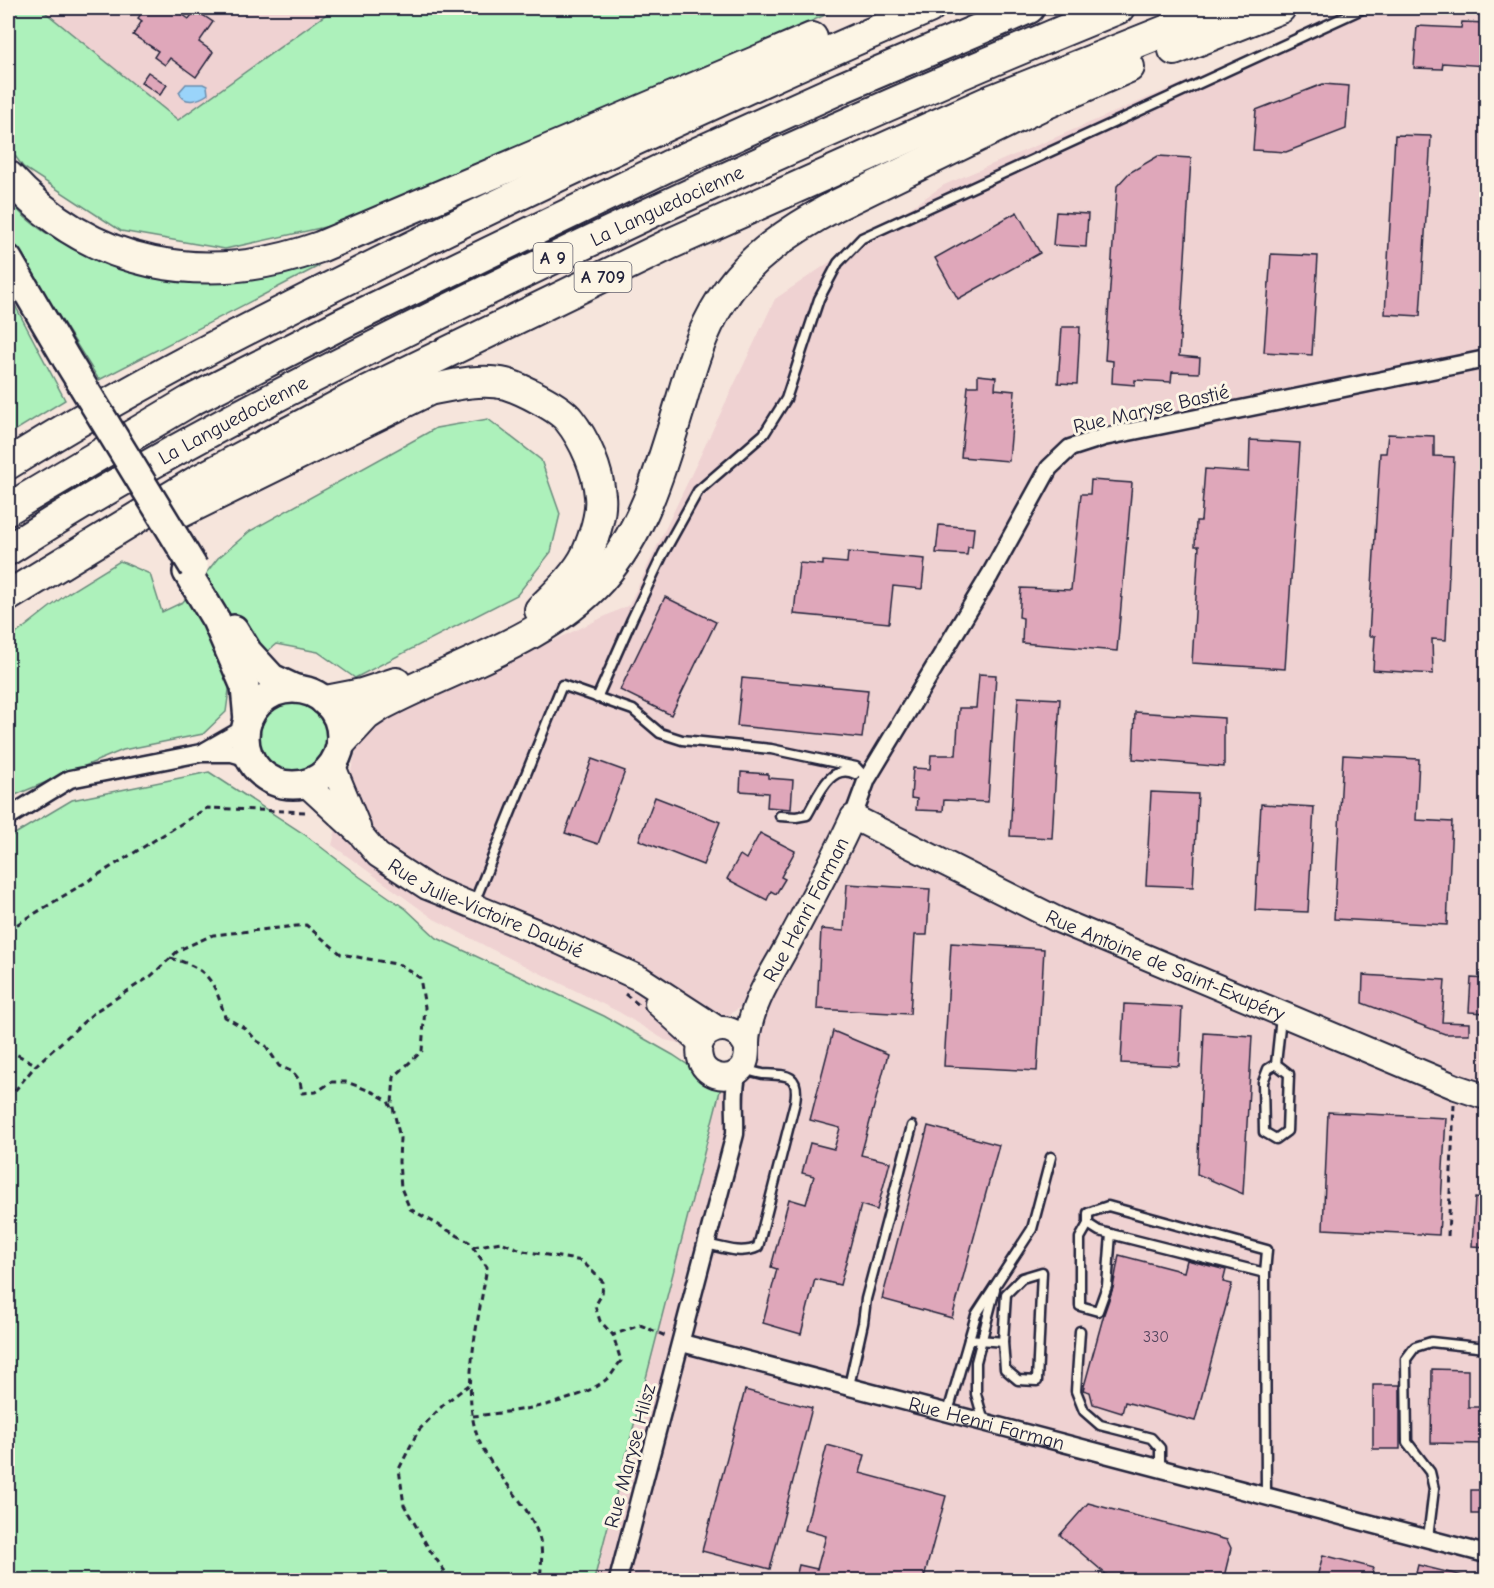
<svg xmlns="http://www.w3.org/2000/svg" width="1494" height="1588" viewBox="0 0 1494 1588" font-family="'Comic Neue',sans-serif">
	<rect width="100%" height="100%" fill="#f6e5dc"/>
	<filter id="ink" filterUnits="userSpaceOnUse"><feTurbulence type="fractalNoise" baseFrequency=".0167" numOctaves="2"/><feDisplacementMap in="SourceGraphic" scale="12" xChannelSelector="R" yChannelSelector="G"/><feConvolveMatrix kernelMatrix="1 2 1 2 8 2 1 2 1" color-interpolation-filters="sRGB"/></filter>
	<g filter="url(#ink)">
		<g fill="#efd2d2">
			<polygon points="40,8 335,8 178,120"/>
			<polygon points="1358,8 1486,8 1486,1091 1146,950 844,808 743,1005 688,1045 665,1040 619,1012 497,952 434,919 332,845 357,747 375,725 629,605 775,299 944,185"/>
			<polygon points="871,833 1486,1106 1486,1580 594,1580 721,1087 744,1090 762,1013 857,836"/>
		</g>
		<g fill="#adf1bb" stroke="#688a7b" stroke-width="1.5">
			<polygon points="8,8 40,8 178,120 335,8 840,8 517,157 370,217 225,249 121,231 23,167 8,146"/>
			<path d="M8,198C14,205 19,212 26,218C63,250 138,280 186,280C230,281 275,273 319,266L99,380L8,235Z"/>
			<polygon points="8,292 65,400 8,435"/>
			<polygon points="488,419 541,460 560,514 551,552 517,595 355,678 318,652 276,644 230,683 226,712 203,734 123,750 8,798 8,640 68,593 120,561 150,574 162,612 183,602 218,558 250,531 436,428"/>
			<circle cx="292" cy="738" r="36"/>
			<polygon points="209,772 304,834 360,877 406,909 437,938 604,1016 673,1055 721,1087 594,1580 8,1580 8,838 72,800"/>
		</g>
		<path fill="#9ad4fa" stroke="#6a8dae" stroke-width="1.5" d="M186,84H203L207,86L208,94C198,101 184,105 179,92Z"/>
		<g fill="#dfa7ba" stroke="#22223b" stroke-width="1.5">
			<polygon points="145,8 173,8 189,19 195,10 213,22 199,42 213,52 196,77 170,58 165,65 154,57 158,51 133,35 142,21 138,18"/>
			<polygon points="1462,22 1486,23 1486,66 1443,63 1442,69 1414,68 1417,26 1461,28"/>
			<polygon points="148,72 167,85 160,95 141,82"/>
			<polygon points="1323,84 1349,86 1346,129 1286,152 1253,150 1256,110"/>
			<polygon points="1395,135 1431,136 1420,316 1385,314"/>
			<polygon points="1158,156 1191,158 1179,356 1200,358 1199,373 1172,372 1171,382 1135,380 1135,385 1112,383 1113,361 1105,360 1117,186 1129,173"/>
			<polygon points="1017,212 1040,253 958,299 935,258"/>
			<polygon points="1056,212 1088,214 1086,247 1053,245"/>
			<polygon points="1271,254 1318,256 1312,355 1264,352"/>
			<polygon points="1062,327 1080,327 1077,384 1058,383"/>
			<polygon points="978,375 996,377 995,389 1015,391 1009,461 961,457 968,386 978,386"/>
			<polygon points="1388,434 1434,436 1434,456 1454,457 1446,640 1432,639 1433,674 1373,670 1375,636 1369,636 1380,453 1386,453"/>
			<polygon points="1250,440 1300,443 1285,669 1192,663 1199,546 1195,546 1196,521 1201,521 1205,469 1249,472"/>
			<polygon points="1091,480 1132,483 1117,651 1022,643 1023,618 1019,617 1021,588 1071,590 1081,494 1090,494"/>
			<polygon points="939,525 974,528 972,547 968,547 967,555 936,553"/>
			<polygon points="848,552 925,559 922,589 893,586 889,623 794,614 799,563 823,565 823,561 847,563"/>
			<polygon points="665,597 716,622 671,715 620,690"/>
			<polygon points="979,674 996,675 988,802 944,800 943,811 916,810 917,799 911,798 913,768 930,769 931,755 956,755 959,708 976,708"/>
			<polygon points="742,678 868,690 862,738 737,726"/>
			<polygon points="1018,697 1060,699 1052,838 1010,836"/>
			<polygon points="1135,712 1224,718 1224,767 1133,759"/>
			<polygon points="1343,755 1419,759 1416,820 1452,822 1447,925 1334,919"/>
			<polygon points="592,759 625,771 598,844 565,833"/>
			<polygon points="741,772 768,774 768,778 793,780 791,809 767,807 768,793 740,791"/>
			<polygon points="1151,792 1198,794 1193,887 1146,885"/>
			<polygon points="655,797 720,822 703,865 639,840"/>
			<polygon points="1261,804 1314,807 1308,912 1255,910"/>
			<polygon points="760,833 795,851 781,877 785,879 776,894 771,891 767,900 727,879 740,855 746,859"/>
			<polygon points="847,884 930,889 927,935 915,935 910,1014 817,1009 821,929 844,931"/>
			<polygon points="951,943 1044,949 1037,1071 944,1066"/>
			<polygon points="1363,975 1445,980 1442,1022 1469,1023 1469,1034 1445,1034 1362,1003"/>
			<polygon points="1471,978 1486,979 1486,1013 1469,1012"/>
			<polygon points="1124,1004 1182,1007 1179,1066 1121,1063"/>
			<polygon points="833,1031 888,1054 861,1155 890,1162 877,1210 861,1205 840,1285 815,1279 801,1334 763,1323 777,1269 771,1267 789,1199 806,1204 814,1176 802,1173 810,1143 834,1149 840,1128 810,1120"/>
			<polygon points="1204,1033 1252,1036 1243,1194 1197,1174"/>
			<polygon points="1328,1112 1446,1118 1439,1235 1323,1229"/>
			<polygon points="928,1126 999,1145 952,1318 882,1299"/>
			<polygon points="1475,1198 1486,1199 1486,1247 1472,1246"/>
			<polygon points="1119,1255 1184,1272 1187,1260 1226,1270 1223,1282 1232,1284 1195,1421 1125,1402 1122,1413 1093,1404 1090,1392 1083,1390 1104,1314 1113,1288"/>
			<polygon points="1432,1369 1468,1370 1468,1407 1486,1407 1486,1444 1431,1443"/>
			<rect x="1373" y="1385" width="27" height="64"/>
			<polygon points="745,1390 812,1408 770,1569 702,1551"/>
			<polygon points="827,1445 865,1455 860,1473 946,1496 923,1581 795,1581 799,1565 817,1569 826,1536 805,1530"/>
			<rect x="1471" y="1490" width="15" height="24"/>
			<polygon points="1088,1503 1227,1540 1231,1548 1223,1581 1114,1581 1060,1535"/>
			<polygon points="1323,1555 1374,1568 1370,1581 1316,1581"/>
			<polygon points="1418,1565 1463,1576 1463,1581 1414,1581"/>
		</g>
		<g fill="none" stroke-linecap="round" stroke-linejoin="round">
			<defs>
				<g id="lane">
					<polyline points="597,698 632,619 663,554 698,491 764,434 786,399 819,299 838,263 862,238 1364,8"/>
					<path d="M780,816L796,817L807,815C817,799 830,761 855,774"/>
					<polyline points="474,903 562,685 633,710 660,733 682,740 771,749 837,763 856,767 867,779"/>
					<polyline points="1276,1064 1289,1074 1287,1131 1276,1139 1264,1132 1263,1082 1268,1069 1276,1064 1281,1017"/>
					<polyline points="1088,1224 1080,1238 1080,1306 1098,1311 1107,1286 1111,1234"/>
					<path d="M706,1244C724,1248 742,1255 758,1247L795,1102C800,1073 786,1075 763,1074C756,1073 750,1070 743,1070"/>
					<polygon points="1042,1272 1037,1381 1018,1380 1005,1369 1003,1342 1006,1294 1022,1278"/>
					<polyline points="1265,1273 1099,1231 1088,1224 1088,1213 1108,1206 1267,1250 1265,1273 1266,1495"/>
					<polyline points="1080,1331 1076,1391 1084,1411 1100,1425 1151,1438 1160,1448 1160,1468"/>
					<polyline points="969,1339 1003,1342"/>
					<polyline points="849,1386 863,1323 866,1299 912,1126"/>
					<polyline points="948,1412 976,1315 1032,1229 1051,1157"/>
					<polyline points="984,1422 976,1394 976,1362 995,1289"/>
					<polyline points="1428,1538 1434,1489 1430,1472 1407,1442 1406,1359 1415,1347 1431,1342 1486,1348"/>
				</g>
				<g id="street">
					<polyline points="205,751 245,728"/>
					<polyline points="8,817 70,779 201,753 232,753 249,758"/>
					<polyline points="853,817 867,779 990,575 1049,468 1070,448 1104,437 1486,359"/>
					<path id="s1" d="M682,1343L1486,1554"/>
					<path d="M618,1580L735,1134C736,1113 732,1093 738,1073"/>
				</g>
				<g id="secondary">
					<polyline points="333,766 358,827"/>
					<path id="s2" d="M306,784L361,835L378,855L427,887L547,936L641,979L718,1029"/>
					<polyline points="657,1003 701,1043"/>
					<path id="s3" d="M747,1048C735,1016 693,1028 700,1058C703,1075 726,1083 739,1071C751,1061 745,1047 748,1033C750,1023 753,1012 757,1003C765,983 777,965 787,946C810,903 833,861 853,817L1058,920L1456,1087L1486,1097"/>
				</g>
				<g id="primary">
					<polyline points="8,259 67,360"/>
					<polyline points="187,572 216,620 245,687 248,720"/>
					<polyline points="234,629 248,652 272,678 293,688"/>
					<circle cx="293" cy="737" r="48"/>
				</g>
				<g id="highway">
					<polyline points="1174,50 1280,8"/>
					<path d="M8,176C92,269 205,288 320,247L812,38"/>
					<path d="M8,464C133,385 266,319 399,253C574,167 750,85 929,8"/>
					<polyline points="8,509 190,401 345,322 668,166 843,87 1029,8"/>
					<path d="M169,518L429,390C453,385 481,378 506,384C522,389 559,407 569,420C585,440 598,470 600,496C602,514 594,537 587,554C577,575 557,593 540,610"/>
					<path id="s4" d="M8,550C146,461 292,387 439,314C662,204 889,102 1119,8"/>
					<polyline points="8,596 197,481 351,399 672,243 992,100 1223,8"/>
					<polyline points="326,701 362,694 396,683"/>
					<path d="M342,741L366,715L381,705C454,666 544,642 601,579C645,529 662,465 681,402C691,367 701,332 721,301C748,258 790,230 835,206L1038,107L1129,67"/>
				</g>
			</defs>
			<use href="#lane" stroke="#22223b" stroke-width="13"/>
			<use href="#street" stroke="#22223b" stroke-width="21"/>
			<use href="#secondary" stroke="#22223b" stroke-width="28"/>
			<use href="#primary" stroke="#22223b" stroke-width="32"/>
			<use href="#highway" stroke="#22223b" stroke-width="34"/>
			<g stroke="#22223b" stroke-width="3" stroke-dasharray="6 4.5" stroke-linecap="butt">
				<polyline points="8,930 207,808 306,812"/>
				<path d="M170,958C208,968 214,980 225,1017L246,1029L257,1041L266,1046L279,1066L293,1072L300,1081L302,1093L316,1092L332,1082H347L375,1093L388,1101L392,1110"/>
				<polyline points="625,994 639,1005"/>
				<polyline points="8,1050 35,1064"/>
				<path d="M8,1099L36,1065L96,1011L151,976L179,950L213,935L306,925L341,954L401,965L420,978L425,1007L422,1051L394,1077L392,1103L400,1138L399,1162L401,1188L410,1209L469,1242L487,1267C479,1319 457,1399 482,1447C498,1479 530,1504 540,1540C543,1552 541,1568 540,1580"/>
				<polyline points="1448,1236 1454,1105"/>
				<polyline points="473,1247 501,1242 524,1251 582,1261 603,1282 602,1294 595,1306 600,1321 613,1335 640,1325 668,1337"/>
				<path d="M473,1416C511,1412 582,1404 610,1376C614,1372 617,1365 621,1361L613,1335"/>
				<polyline points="451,1580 429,1549 404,1505 399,1469 418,1431 445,1403 469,1385"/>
			</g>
			<use href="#lane" stroke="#fcf5e5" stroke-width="8"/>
			<use href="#street" stroke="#fcf5e5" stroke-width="16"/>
			<use href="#secondary" stroke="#fcf5e5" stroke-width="24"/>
			<use href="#primary" stroke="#fcf5e5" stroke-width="27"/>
			<use href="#highway" stroke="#fcf5e5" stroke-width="30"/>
			<defs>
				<polyline id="primary-bridge" points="67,360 194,568"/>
			</defs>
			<use href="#primary-bridge" stroke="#22223b" stroke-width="32" stroke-linecap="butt"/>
			<use href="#primary-bridge" stroke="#fcf5e5" stroke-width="27"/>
		</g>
	</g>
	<g text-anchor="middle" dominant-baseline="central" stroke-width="6" stroke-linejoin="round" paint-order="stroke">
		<g font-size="16" fill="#51435b">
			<text x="1156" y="1337">330</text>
		</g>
		<g fill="#fcf5e5" stroke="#63616e" stroke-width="1.5">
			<rect x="533.5" y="243" width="39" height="30" rx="4.5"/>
			<rect x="574.5" y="262" width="57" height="30" rx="4.5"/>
		</g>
		<g font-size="18" font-weight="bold" fill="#22223b">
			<text x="553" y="258">A 9</text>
			<text x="603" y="277">A 709</text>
		</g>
		<g font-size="20" fill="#22223b" stroke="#fcf5e5">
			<text stroke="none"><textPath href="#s4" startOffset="744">La Languedocienne</textPath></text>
			<text transform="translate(1151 409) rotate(-13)">Rue Maryse Bastié</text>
			<text stroke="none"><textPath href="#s4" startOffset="260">La Languedocienne</textPath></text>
			<text stroke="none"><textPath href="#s2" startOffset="222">Rue Julie-Victoire Daubié</textPath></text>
			<text stroke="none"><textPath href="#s3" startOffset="302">Rue Henri Farman</textPath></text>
			<text stroke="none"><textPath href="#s3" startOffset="752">Rue Antoine de Saint-Exupéry</textPath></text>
			<text stroke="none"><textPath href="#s1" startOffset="315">Rue Henri Farman</textPath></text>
			<text transform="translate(630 1456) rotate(-75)">Rue Maryse Hilsz</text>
		</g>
	</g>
	<rect width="1494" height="1588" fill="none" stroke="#fcf5e5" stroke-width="30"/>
	<rect x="15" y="15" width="1464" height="1558" fill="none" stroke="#22223b" stroke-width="2" filter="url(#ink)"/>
</svg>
